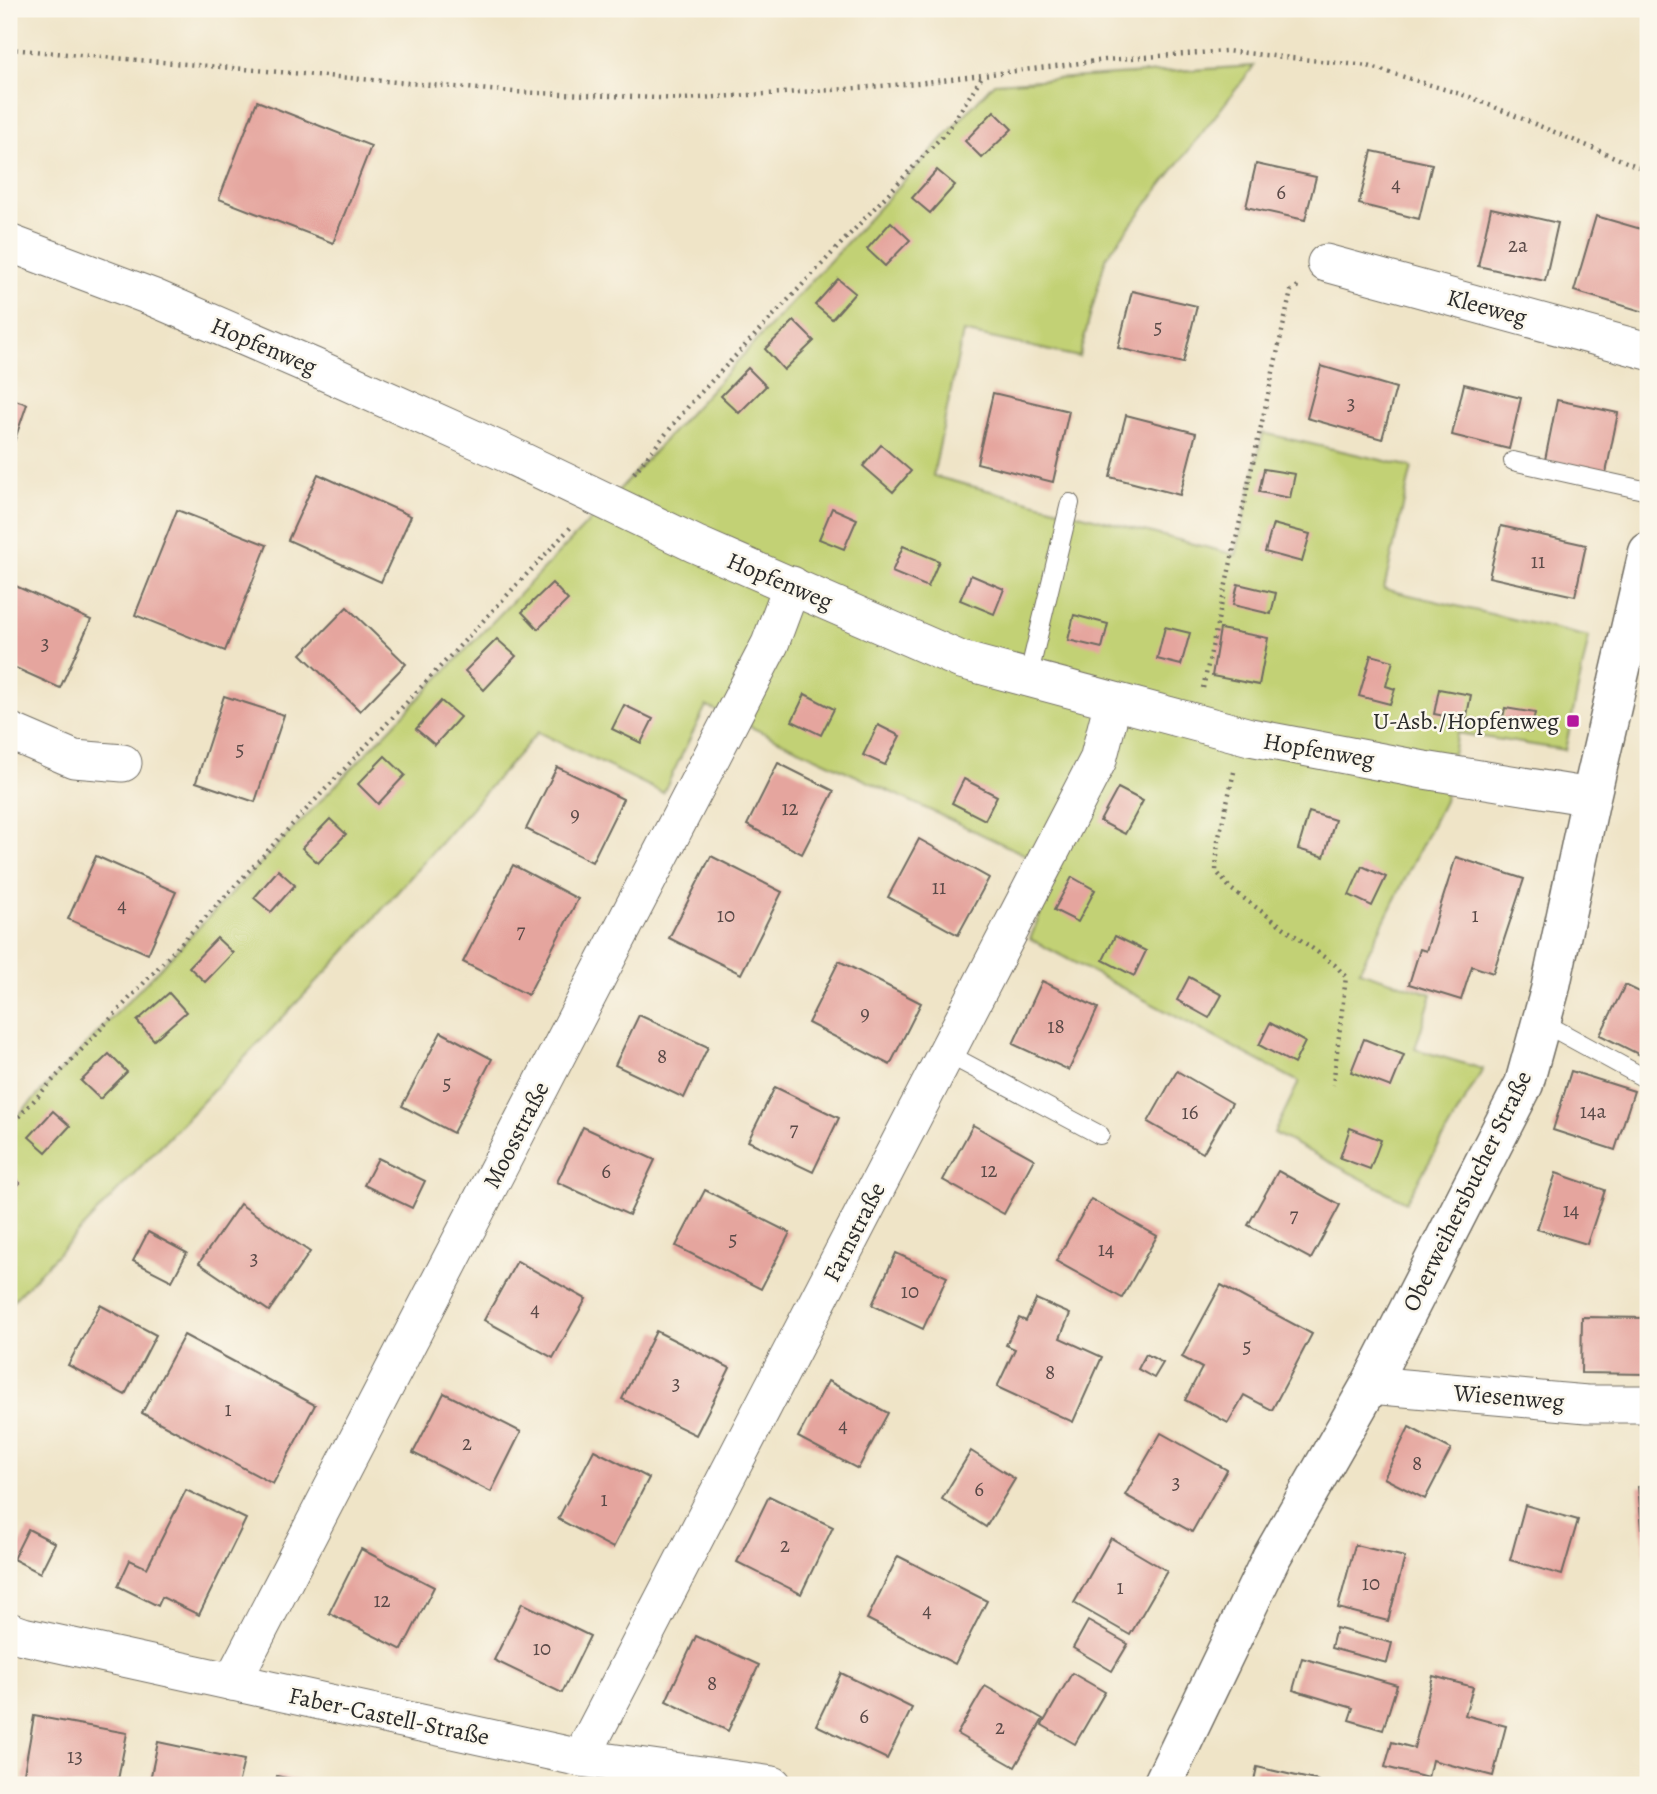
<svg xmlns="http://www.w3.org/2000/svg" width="1657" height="1794" viewBox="0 0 1657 1794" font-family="Alegreya,serif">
	<rect width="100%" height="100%" fill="#fbf7ec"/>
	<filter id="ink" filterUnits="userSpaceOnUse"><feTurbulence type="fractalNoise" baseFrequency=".0143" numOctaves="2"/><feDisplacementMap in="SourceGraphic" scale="14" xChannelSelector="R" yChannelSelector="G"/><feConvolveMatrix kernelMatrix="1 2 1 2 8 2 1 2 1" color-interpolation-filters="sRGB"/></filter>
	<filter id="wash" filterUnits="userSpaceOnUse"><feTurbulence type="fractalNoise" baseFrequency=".00686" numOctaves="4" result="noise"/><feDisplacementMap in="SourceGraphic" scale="28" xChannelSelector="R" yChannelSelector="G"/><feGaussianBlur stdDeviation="1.57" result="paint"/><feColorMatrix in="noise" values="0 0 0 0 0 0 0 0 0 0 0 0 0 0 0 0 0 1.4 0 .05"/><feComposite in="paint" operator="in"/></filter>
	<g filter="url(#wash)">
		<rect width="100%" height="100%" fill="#efe4c7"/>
		<polygon fill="#c2d174" stroke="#767e50" stroke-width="2" points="1254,66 1106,257 1079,357 963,332 933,476 1236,555 1263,433 1412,467 1384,589 1589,637 1565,750 1457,733 1444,801 1359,971 1432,994 1415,1049 1483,1069 1406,1202 1274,1133 1299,1082 1030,939 1058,870 706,706 663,793 538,732 343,954 9,1305 9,1125 602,508 994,83"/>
		<g id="blocks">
			<g fill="#e5a59e">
				<polygon points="257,101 371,146 333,243 219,199"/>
				<polygon points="994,111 1012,129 982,158 965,141"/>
				<polygon points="1372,151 1432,164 1419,219 1359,204"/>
				<polygon points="1256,164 1316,177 1305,220 1246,207"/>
				<polygon points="937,170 955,185 930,213 912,198"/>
				<polygon points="1491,208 1558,223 1545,281 1478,266"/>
				<polygon points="1596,216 1648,231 1648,313 1574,291"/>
				<polygon points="891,222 910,240 885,266 867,249"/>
				<polygon points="838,279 855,293 832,319 815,305"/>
				<polygon points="1132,291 1197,306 1183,363 1118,348"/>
				<polygon points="794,321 814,341 784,370 765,349"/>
				<polygon points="1321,366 1396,388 1382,439 1307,418"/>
				<polygon points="748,368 766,386 739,413 721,396"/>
				<polygon points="1464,384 1521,398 1509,449 1452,435"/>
				<polygon points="993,393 1069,411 1053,482 977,463"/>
				<polygon points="9,398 27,404 9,457"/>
				<polygon points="1557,400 1618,413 1606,473 1545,460"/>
				<polygon points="1126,415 1196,433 1180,495 1110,477"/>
				<polygon points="881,445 911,471 893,492 863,466"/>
				<polygon points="1264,469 1295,474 1290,498 1259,492"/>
				<polygon points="318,474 411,516 381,582 288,540"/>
				<polygon points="832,508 857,519 844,549 819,539"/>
				<polygon points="177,510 267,545 225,651 135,615"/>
				<polygon points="1273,524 1310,534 1302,562 1265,552"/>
				<polygon points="1501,526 1586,545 1575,596 1489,577"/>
				<polygon points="903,546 939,561 928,587 892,572"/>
				<polygon points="971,575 1004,589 994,614 960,600"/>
				<polygon points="9,583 91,620 60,688 9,665"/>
				<polygon points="552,583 568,600 538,629 522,612"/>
				<polygon points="1238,584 1276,593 1271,614 1233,605"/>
				<polygon points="347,607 406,664 360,711 301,654"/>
				<polygon points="1074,615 1108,624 1102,648 1068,640"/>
				<polygon points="1165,627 1190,633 1181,665 1157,659"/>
				<polygon points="1220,629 1268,638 1259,685 1212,676"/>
				<polygon points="497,639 516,656 484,690 465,671"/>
				<polygon points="1371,655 1393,661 1386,686 1395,689 1390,704 1359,696"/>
				<polygon points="1439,689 1471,695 1466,720 1434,714"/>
				<polygon points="805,694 834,709 821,735 792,721"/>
				<polygon points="224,696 284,715 255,802 196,782"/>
				<polygon points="441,701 460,717 435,745 416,729"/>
				<polygon points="624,705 653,719 641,743 612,729"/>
				<polygon points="1505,708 1535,713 1531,732 1501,726"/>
				<polygon points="878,725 900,736 885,765 863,755"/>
				<polygon points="385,756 405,775 378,804 358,784"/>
				<polygon points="778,763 834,791 802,854 747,825"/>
				<polygon points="557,767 623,799 592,862 526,829"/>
				<polygon points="964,779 997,796 985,820 952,803"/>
				<polygon points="1118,788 1143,801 1125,834 1100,821"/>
				<polygon points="1309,812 1335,820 1324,857 1298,849"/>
				<polygon points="330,819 346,834 318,863 302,848"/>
				<polygon points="919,839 989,878 958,935 888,897"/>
				<polygon points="96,856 176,892 148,954 68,919"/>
				<polygon points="711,856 782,892 741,974 669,938"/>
				<polygon points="1456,857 1524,879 1493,973 1472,966 1461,1000 1409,984 1420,949 1426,951"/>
				<polygon points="513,865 578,899 528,995 463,962"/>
				<polygon points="1362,866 1386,877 1372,906 1349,895"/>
				<polygon points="278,870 295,885 271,912 254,898"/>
				<polygon points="1072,877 1095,890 1078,922 1054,910"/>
				<polygon points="1115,936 1146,951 1134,976 1103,960"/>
				<polygon points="217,938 233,953 205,982 189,967"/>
				<polygon points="839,961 921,1003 890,1065 808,1023"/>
				<polygon points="1189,977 1222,995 1209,1018 1177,1000"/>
				<polygon points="1042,981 1098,1008 1069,1070 1013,1044"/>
				<polygon points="1625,985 1648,996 1648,1059 1600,1035"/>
				<polygon points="169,993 186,1012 154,1040 137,1021"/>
				<polygon points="639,1015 708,1047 684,1098 615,1065"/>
				<polygon points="1270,1023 1305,1042 1294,1064 1259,1045"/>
				<polygon points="441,1032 492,1059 453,1133 402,1106"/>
				<polygon points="1364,1039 1404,1055 1391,1087 1351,1072"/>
				<polygon points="109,1054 127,1072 100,1099 81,1081"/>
				<polygon points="1177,1071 1232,1103 1203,1153 1148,1122"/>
				<polygon points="1571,1071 1634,1091 1615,1150 1553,1130"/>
				<polygon points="775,1087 839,1118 813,1172 748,1141"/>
				<polygon points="53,1111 70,1126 46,1152 29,1137"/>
				<polygon points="973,1125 1034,1159 1004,1214 943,1180"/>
				<polygon points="583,1127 655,1160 629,1215 557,1182"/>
				<polygon points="1350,1128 1381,1140 1370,1169 1340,1158"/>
				<polygon points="378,1158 425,1181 412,1208 364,1185"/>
				<polygon points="1278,1171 1340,1205 1311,1259 1248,1225"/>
				<polygon points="9,1172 20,1183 9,1194"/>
				<polygon points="1556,1173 1605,1190 1587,1244 1537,1229"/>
				<polygon points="705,1190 790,1233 761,1289 676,1246"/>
				<polygon points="1091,1199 1157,1236 1122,1298 1056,1261"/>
				<polygon points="240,1204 310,1252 269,1311 199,1263"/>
				<polygon points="148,1232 187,1253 172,1281 133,1261"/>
				<polygon points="896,1253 947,1277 923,1329 872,1305"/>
				<polygon points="517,1261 586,1299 553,1358 484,1320"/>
				<polygon points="1221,1285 1312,1334 1272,1410 1244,1395 1228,1423 1185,1400 1202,1368 1182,1357"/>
				<polygon points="1036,1299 1070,1314 1060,1338 1102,1357 1073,1422 997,1387 1015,1349 1006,1345 1019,1318 1026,1321"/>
				<polygon points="100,1305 156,1335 125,1395 68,1365"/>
				<polygon points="1582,1317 1648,1318 1648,1374 1581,1373"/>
				<polygon points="656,1331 730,1368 696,1435 622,1399"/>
				<polygon points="184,1335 315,1405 273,1484 142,1413"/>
				<polygon points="1146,1354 1163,1363 1154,1378 1138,1369"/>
				<polygon points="828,1381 888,1413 858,1469 798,1437"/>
				<polygon points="444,1393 521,1432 491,1492 413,1453"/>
				<polygon points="1409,1427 1451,1449 1425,1499 1384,1478"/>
				<polygon points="1161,1433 1227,1470 1192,1532 1125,1495"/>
				<polygon points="594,1450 649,1478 613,1548 558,1519"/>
				<polygon points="971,1451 1015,1479 986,1527 942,1499"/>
				<polygon points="1648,1486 1648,1569 1646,1569 1638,1487"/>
				<polygon points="186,1490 246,1519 199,1615 162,1597 158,1606 118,1586 130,1560 147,1568"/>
				<polygon points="769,1496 833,1527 801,1594 737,1562"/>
				<polygon points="1525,1505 1578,1520 1562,1575 1510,1560"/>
				<polygon points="28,1529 55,1543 40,1573 13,1559"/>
				<polygon points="1111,1538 1167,1571 1130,1635 1074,1603"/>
				<polygon points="1355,1545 1405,1557 1388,1621 1338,1608"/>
				<polygon points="361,1549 434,1587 402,1650 329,1613"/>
				<polygon points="898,1556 987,1601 955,1664 867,1619"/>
				<polygon points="522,1603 590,1636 562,1693 494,1660"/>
				<polygon points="1088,1621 1128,1644 1112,1671 1073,1648"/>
				<polygon points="1336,1628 1392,1643 1387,1663 1331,1648"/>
				<polygon points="696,1636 759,1665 728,1731 666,1701"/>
				<polygon points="1302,1658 1397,1685 1383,1730 1349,1720 1353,1708 1293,1690"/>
				<polygon points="841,1673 912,1708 887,1759 816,1725"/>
				<polygon points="1072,1673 1105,1692 1075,1744 1042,1725"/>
				<polygon points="1433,1676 1473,1687 1465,1715 1506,1726 1493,1776 1432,1760 1428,1778 1385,1767 1392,1742 1414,1748"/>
				<polygon points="985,1686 1043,1719 1015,1767 957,1734"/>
				<polygon points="34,1716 127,1733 117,1785 57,1785 23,1779"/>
				<polygon points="158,1742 244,1760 238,1785 149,1785"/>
				<polygon points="1257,1767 1319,1781 1318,1785 1253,1785"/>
				<polygon points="277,1776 315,1784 315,1785 275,1785"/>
			</g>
		</g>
	</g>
	<g filter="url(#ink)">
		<use href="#blocks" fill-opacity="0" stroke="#706c62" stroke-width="2"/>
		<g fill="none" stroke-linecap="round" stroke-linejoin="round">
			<defs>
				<g id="service">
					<polyline points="1513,461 1648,491"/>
					<polyline points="1028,678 1070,503"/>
					<polyline points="1542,1022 1648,1080"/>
					<polyline points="946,1053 1100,1135"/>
				</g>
				<g id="minor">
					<polyline points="9,243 152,297 314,367 501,451 695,544 961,660 1250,737 1424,770 1591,797"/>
					<polyline points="1326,263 1648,351"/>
					<polyline points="9,731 74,759 123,763"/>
					<polyline points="1370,1385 1587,1404 1648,1404"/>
					<polyline points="9,1631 23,1636 581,1758 773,1785"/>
					<polyline points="232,1682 770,644 792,585"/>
					<polyline points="581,1758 1098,760 1113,701"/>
				</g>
				<polyline id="tertiary" points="1162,1785 1271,1558 1370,1385 1524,1084 1550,990 1591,797 1648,552"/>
			</defs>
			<use href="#service" stroke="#706c62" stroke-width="20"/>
			<use href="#minor" stroke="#706c62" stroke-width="39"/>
			<use href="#tertiary" stroke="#706c62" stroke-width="41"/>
			<g stroke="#706c62" stroke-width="4.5" stroke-dasharray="2 5" stroke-linecap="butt">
				<polyline points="9,49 514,92 683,99 833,90 918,83 1105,60 1226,51 1368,66 1470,97 1648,171"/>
				<polyline points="634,473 691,403 948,130 983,75"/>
				<polyline points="1203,688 1291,291 1298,286"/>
				<polyline points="1234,772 1218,841 1216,871 1231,889 1335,965 1346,977 1333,1085"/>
				<polyline points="9,1127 571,527"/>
			</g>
			<use href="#service" stroke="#fff" stroke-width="18"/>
			<use href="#minor" stroke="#fff" stroke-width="37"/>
			<use href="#tertiary" stroke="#fff" stroke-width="38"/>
		</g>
	</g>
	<rect fill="#b5179e" stroke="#fbf7ec" stroke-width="2.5" x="1566" y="714" width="14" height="14" rx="3.5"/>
	<g text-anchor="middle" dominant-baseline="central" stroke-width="5" stroke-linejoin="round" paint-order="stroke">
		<g font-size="21" fill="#5a4a48">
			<text x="1396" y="184">4</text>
			<text x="1281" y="192">6</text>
			<text x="1518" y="245">2a</text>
			<text x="1158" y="327">5</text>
			<text x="1351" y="403">3</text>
			<text x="1538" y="561">11</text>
			<text x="45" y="643">3</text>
			<text x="240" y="749">5</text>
			<text x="790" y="808">12</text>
			<text x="575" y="814">9</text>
			<text x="939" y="887">11</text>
			<text x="122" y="905">4</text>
			<text x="726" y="915">10</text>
			<text x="1475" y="915">1</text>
			<text x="521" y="931">7</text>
			<text x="865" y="1013">9</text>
			<text x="1056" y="1026">18</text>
			<text x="662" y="1056">8</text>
			<text x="447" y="1083">5</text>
			<text x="1593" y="1111">14a</text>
			<text x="1190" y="1112">16</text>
			<text x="794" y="1129">7</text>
			<text x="989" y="1170">12</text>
			<text x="606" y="1171">6</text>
			<text x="1571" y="1210">14</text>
			<text x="1294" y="1215">7</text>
			<text x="733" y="1239">5</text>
			<text x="1106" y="1249">14</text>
			<text x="254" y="1258">3</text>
			<text x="910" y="1291">10</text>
			<text x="535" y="1309">4</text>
			<text x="1247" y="1346">5</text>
			<text x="1050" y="1372">8</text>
			<text x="676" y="1383">3</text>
			<text x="228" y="1409">1</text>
			<text x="843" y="1425">4</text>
			<text x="467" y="1443">2</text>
			<text x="1417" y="1463">8</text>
			<text x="1176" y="1482">3</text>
			<text x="979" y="1489">6</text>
			<text x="604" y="1499">1</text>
			<text x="785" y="1545">2</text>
			<text x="1371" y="1583">10</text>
			<text x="1120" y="1587">1</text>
			<text x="382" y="1600">12</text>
			<text x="927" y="1610">4</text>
			<text x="542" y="1648">10</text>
			<text x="712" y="1683">8</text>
			<text x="864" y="1716">6</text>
			<text x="1000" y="1727">2</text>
			<text x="75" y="1756">13</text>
		</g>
		<g font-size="24" fill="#2b2b2b" stroke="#fbf7ec">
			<text transform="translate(1487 307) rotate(15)">Kleeweg</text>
			<text transform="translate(264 346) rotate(23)">Hopfenweg</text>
			<text transform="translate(780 581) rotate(23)">Hopfenweg</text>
			<text transform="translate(1319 750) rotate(10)">Hopfenweg</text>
			<text transform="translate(516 1135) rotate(-63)">Moosstraße</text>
			<text transform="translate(1467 1191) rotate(-64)">Oberweihersbucher Straße</text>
			<text transform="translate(854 1232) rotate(-63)">Farnstraße</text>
			<text transform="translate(1509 1397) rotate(5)">Wiesenweg</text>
			<text transform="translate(389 1716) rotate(12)">Faber-Castell-Straße</text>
		</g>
		<g font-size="24" fill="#2b2b2b" stroke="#fbf7ec" text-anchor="end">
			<text x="1559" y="721">U-Asb./Hopfenweg</text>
		</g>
	</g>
	<rect width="1657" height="1794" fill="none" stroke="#fbf7ec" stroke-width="35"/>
</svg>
